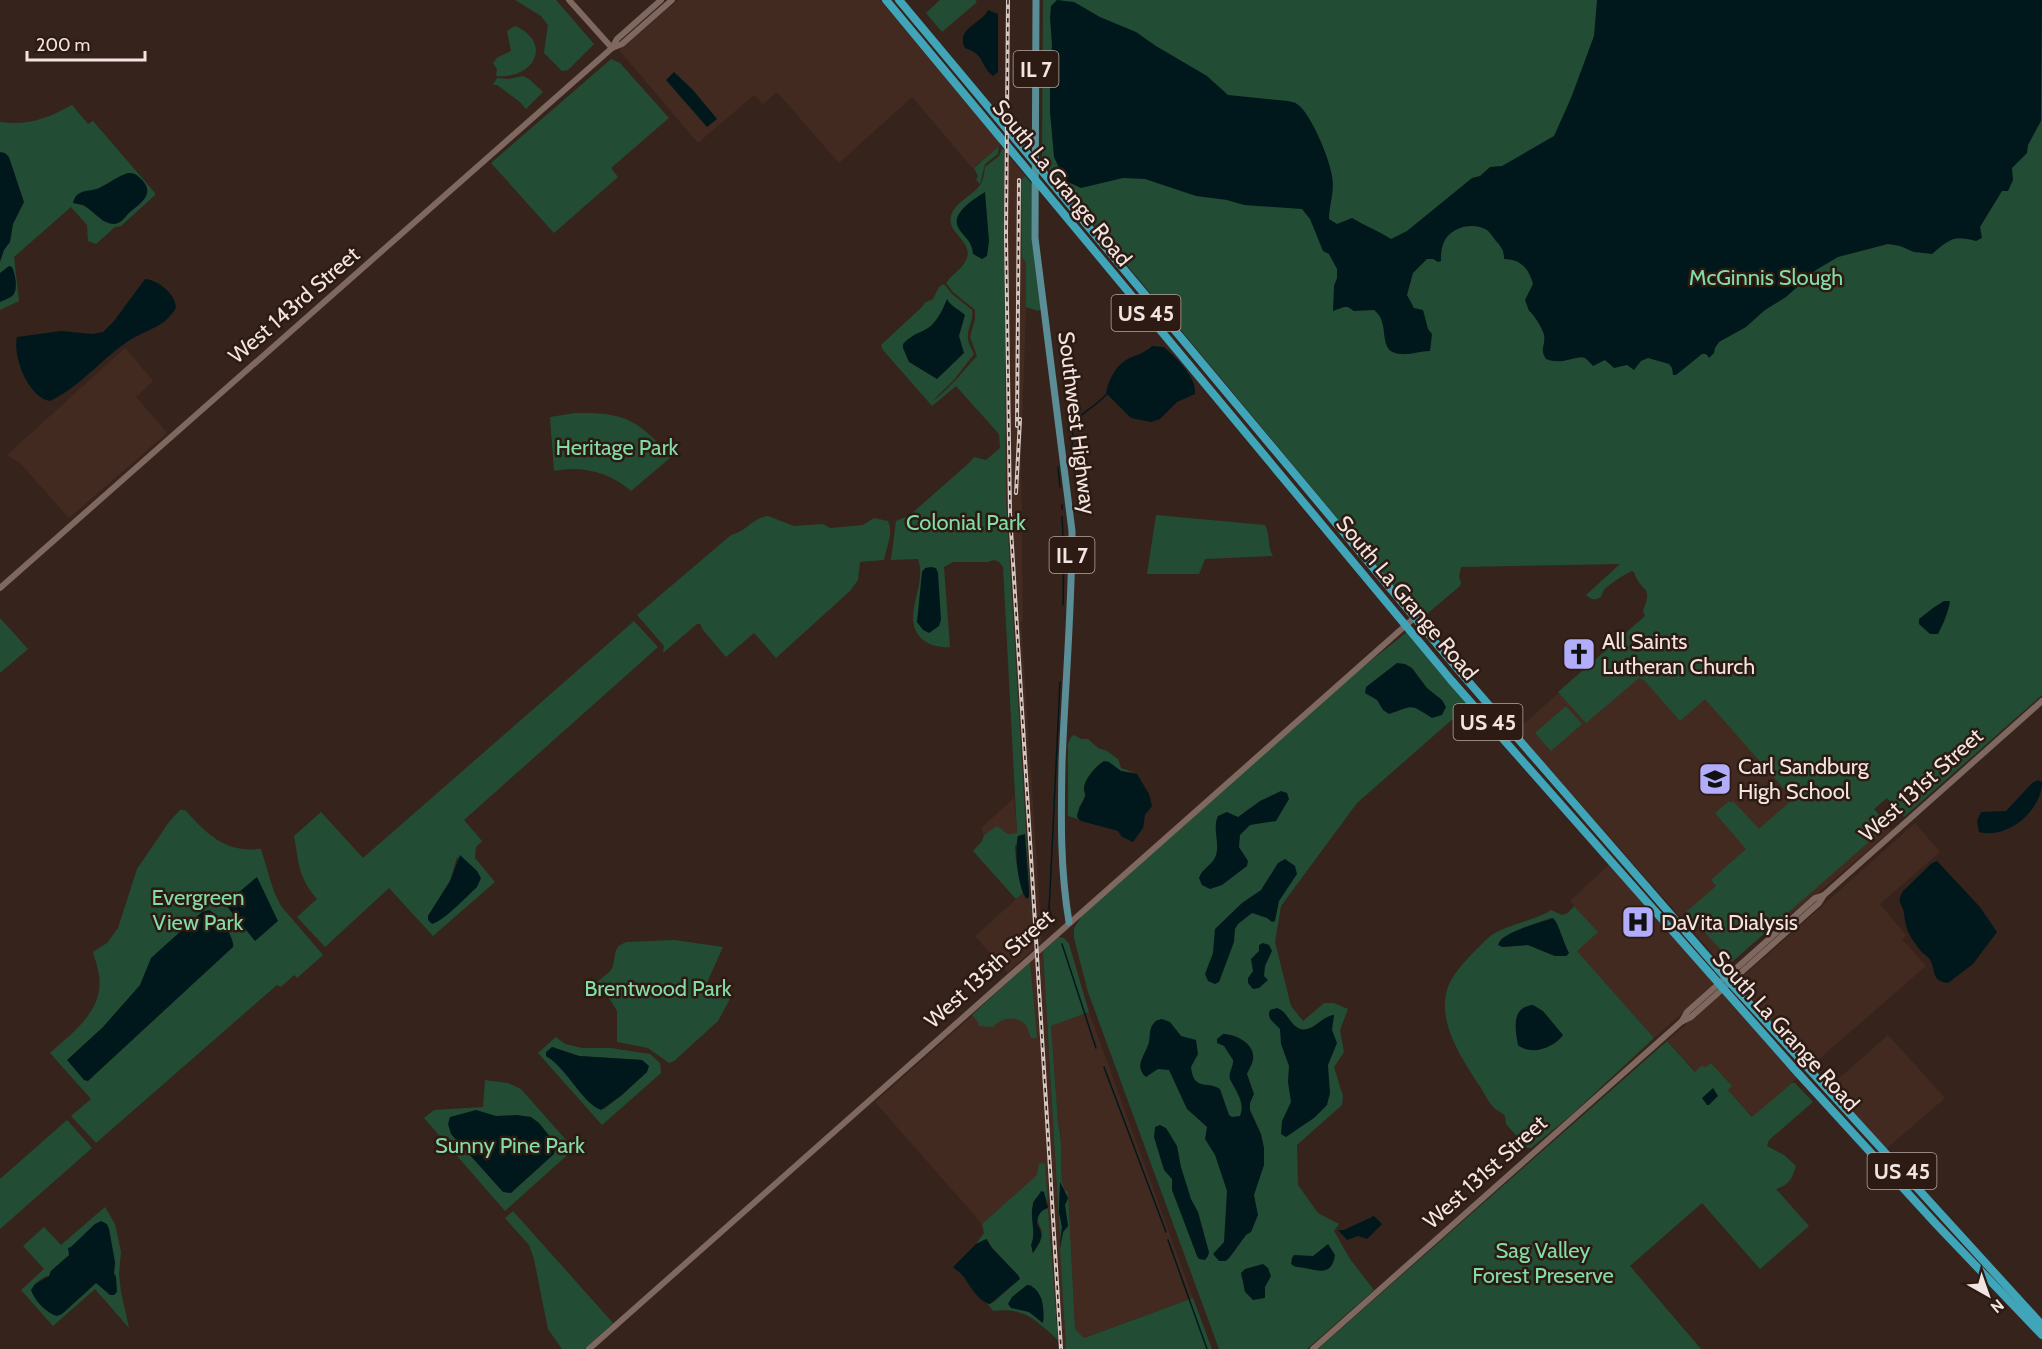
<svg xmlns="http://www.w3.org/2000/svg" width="2042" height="1349" viewBox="0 0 2042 1349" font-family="Cabin,sans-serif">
	<rect width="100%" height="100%" fill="#36231c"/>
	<g fill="#432a20">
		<polygon points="678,0 880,0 964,98 1000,142 1000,145 974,167 974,170 912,97 839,163 777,92 763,104 754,95 698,143 619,50"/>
		<polygon points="1004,150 1025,176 1021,180 1022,258 1026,262 1026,307 1021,456 1023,621 1021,622 1042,941 1007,973 975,936 1023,893 1025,898 1029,897 1031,906 1006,500"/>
		<polygon points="125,348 153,381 136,397 167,433 69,518 21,464 7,455"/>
		<polygon points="1663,600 1887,797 1874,809 1892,830 1811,899 1766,932 1726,966 1724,966 1683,920 1516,731"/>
		<polygon points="1014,798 1017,833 1008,834 997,826 984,835 981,828"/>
		<polygon points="1915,823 1940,852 1880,904 1906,935 1902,939 1926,966 1809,1068 1737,985 1738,981"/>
		<polygon points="1611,863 1714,982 1711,987 1654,1038 1576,950 1597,932 1571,902 1572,899"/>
		<polygon points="1043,951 1066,1349 1059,1349 1045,1169 982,1224 875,1102 1019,974 1031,976 1030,962"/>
		<polygon points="1725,994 1800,1076 1753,1117 1728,1090 1732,1086 1711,1063 1706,1067 1701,1067 1696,1072 1667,1041 1718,996"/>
		<polygon points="1089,1012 1193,1298 1083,1338 1075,1329 1068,1192 1064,1189 1060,1162 1061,1132 1058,1123 1051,1026"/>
		<polygon points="1888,1035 1945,1098 1884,1151 1827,1089"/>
	</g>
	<g fill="#224d34" fill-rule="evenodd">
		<polygon points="515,0 556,0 594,44 568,70 562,71 544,53 548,25 541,16"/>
		<polygon points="940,0 975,0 977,2 942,32 926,13"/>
		<path d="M1043,0H2042V695L1904,817L1887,798L1874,809L1888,825L1732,962L1686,912L1716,886L1711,880L1746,849L1715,813L1729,801L1731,803L1733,801L1759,829L1793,799L1705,699L1680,721L1644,680L1639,678L1586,723L1558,692L1645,616L1643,611C1654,584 1641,594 1634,572L1632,571C1626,573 1607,586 1604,590C1601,594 1603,596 1599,598C1594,601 1589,598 1586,595L1620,564L1461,567L1459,577L1461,582L1460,586L1421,619L1053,176L1042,157Z"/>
		<path d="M515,26C554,43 533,80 496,76L497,69L493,63L498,57L511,51L507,31Z"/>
		<polygon points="611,59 620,63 669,118 611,168 618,177 554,233 491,163"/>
		<polygon points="523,76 529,79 543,92 526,109 520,102 497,85 493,85 497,78 509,79"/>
		<path d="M72,105L88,124L93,121L155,193V195L121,226L115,227L96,244L88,241L87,225L71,207L14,257L19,301L0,310V122C27,126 49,118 72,105Z"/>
		<polygon points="999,146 998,154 985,164 980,184 976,180 978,176 974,168"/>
		<path d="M1002,148L1004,150L1006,500L1032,929L1026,848L1015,845C1015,861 1019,878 1023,893L1016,899L973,851L982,841L984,835L997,826L1008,834L1017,833L1003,567L999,562L994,560L988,562H953L944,567L950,647C939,648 927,645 920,637C901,615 928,585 918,559L891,560L896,521L910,515L970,462L974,457L986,460L1000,448L999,434L956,386L932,406L883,350L881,345L923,306L924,303L933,299L939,287L944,284L952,294L972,310C974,320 968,326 968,335C967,342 971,347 974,354L953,381L931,402C949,390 962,372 977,356L970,337L975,319V310L953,292L946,283C951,275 961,270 965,262C977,242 946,234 951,216C955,202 972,196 980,185C984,179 984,173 985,167L999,156Z"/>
		<polygon points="1025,176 1032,184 1033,244 1042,309 1038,311 1026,307 1026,262 1022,258 1021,180"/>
		<path d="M575,413C626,412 638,420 671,457L631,491C610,472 581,465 554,471L550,417Z"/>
		<path d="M1156,515L1265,525C1271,537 1267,547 1273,556L1205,559L1199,574H1147Z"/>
		<path d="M768,516L794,526L823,524L830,528L863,525L874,518L888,521C894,533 886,548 884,560L860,562L858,580L850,591L776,658L754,633L726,657L703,630L700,624H697L663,653L664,646L637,615L731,535C746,532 752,518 768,516Z"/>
		<polygon points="0,618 28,649 0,673"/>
		<path d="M634,621L658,647L464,820L482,841L476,847L475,858L495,882L433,936L389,888L325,947L297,917L317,899C298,877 299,863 294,836L321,812L363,858ZM457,857L477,887L448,913L428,916L450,881Z"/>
		<polygon points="1407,632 1471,703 1357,803 1281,906 1275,942 1291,1006 1303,1021 1324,1003 1334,1003 1348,1009 1340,1030 1344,1052 1334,1067 1343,1096 1342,1105 1297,1145 1298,1185 1318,1213 1339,1224 1334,1231 1350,1259 1374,1290 1307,1349 1219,1349 1088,992 1074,938 1074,928 1082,916 1339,686"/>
		<polygon points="1566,706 1582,724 1551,751 1535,733"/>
		<polygon points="1074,735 1081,739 1088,739 1098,748 1107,751 1118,759 1121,768 1135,773 1121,771 1107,761 1084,790 1085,797 1079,807 1078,819 1068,816 1068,744 1071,737"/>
		<path d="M180,810H185C202,828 216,845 242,849C248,850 254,849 261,849L274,892L281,906L323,955L297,978L294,975L281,987L277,985L96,1143L71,1116L91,1099L50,1053C74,1031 104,1011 99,975C98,967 95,960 93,952L107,943L118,928L137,869L169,822Z"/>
		<path d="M1574,906L1598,932L1577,951L1654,1038L1570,1116L1531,1148H1527L1506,1124L1505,1116C1502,1112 1497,1111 1494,1108C1488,1102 1484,1092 1479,1085C1461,1057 1436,1021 1448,987C1455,969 1476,950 1488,938C1500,926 1538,920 1551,910L1562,915L1568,913ZM1551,918L1557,923L1560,936L1569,953L1566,956H1555L1528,945L1502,947L1501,939L1525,927Z"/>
		<path d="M1059,937L1064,938L1069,944L1089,1012L1051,1026L1058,1123C1064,1145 1058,1167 1064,1189L1068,1192L1075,1329L1084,1338L1193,1298L1212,1349H1066L1060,1248L1063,1232L1068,1226L1065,1205L1068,1198L1060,1182L1059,1212L1062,1227L1060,1240L1043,951Z"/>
		<path d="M674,940L723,947L705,987L731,997L718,1021L674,1061L669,1063L648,1048L617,1042V1011L611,1001L596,983C600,979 608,974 611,970C618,958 610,947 627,942Z"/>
		<path d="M1030,962L1037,1038H1031C1029,1034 1028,1027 1025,1024C1015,1015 1001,1018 993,1027L979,1026L978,1022L972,1015Z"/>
		<path d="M556,1037L565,1044L582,1048H611L650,1054L660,1063L661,1073L602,1125L538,1053ZM552,1047L579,1056L642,1060L649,1066L622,1095L604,1109C578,1101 571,1068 547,1057Z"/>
		<path d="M1667,1041L1695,1072L1701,1066L1706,1067L1711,1063L1732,1086L1728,1090L1752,1117L1792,1083H1795L1813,1102L1769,1140L1767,1146L1784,1155L1796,1166C1792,1179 1789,1185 1776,1189L1809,1226L1760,1269L1702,1203L1630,1266L1701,1349H1318Z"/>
		<polygon points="485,1080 508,1083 521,1089 574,1149 505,1211 424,1118 434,1110 483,1107"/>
		<polygon points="67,1120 92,1148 0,1229 0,1179"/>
		<path d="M1039,1163L1045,1164L1048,1205L1045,1196L1040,1195L1033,1203L1034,1238L1032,1251L1033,1253C1037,1248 1041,1241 1042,1236C1043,1225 1028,1215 1048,1208L1058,1340C1035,1320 1025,1307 993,1311L988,1304L994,1302L1020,1278L992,1248L987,1239L976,1244L984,1233L982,1224L1037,1175ZM1027,1285H1031L1042,1299L1043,1322L1042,1323L1033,1314L1026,1311Z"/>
		<path d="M105,1207L115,1224L121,1252L119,1274L121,1292L129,1328L95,1289L53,1326L21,1290L44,1269L23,1246L44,1227L61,1245ZM95,1224L115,1262L114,1273L99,1285L96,1283L66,1310L31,1290C35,1284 42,1276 50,1276L51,1271L70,1255L71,1247Z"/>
		<polygon points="513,1211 613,1323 585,1349 562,1349 548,1329 534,1259 529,1245 505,1218"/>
	</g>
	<g fill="#00181c">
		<path d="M1057,0L1074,2L1100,17L1136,32L1156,46L1207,76L1228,95L1288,101C1291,102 1295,102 1297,104C1311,113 1330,160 1332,176C1335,191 1329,205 1329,219L1337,224L1352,218C1365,226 1379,231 1391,239L1407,231L1472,178L1480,176L1490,167L1502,166L1554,136L1571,98L1594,36L1597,0H2042L2041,121L2028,145L2027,153L2012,168L2013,180L2008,191H2002L1980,227L1982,238L1976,241C1953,235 1950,239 1932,254L1914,252L1900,246L1888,244L1838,257L1816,270L1786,297L1765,310L1746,327L1719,342L1715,348L1714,353L1709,358L1706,354H1702L1676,375H1673L1672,368L1669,364L1648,358L1641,361L1634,370L1627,365L1614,368L1605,360L1593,366C1590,363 1588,360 1585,358C1578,354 1562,366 1546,359C1539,349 1546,345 1544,335C1543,329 1533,313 1529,311L1525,300L1533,284C1529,269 1521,259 1504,259C1504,251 1502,248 1497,242C1493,238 1491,232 1485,229C1471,222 1450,228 1444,242C1441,248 1441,255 1441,261L1438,262L1433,259H1427L1413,273L1407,295L1414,308L1423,310L1428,329L1432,334L1430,351C1420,351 1411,355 1401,354C1375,353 1392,323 1374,310L1354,311L1348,307H1344L1333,311L1334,286L1337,278V269L1329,254L1323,251L1310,219L1302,209L1244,205L1227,200L1196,196L1145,179L1123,178L1081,188L1068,182L1059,168L1054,157L1050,112V76L1052,45L1050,18L1051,6Z"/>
		<path d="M988,10L998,14V72L993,76C979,65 987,56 965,48C955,28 983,23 988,10Z"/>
		<polygon points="674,72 693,90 717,119 707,127 666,80"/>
		<polygon points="0,152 5,153 9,157 24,202 13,224 10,242 4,250 0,262"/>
		<path d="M128,173C134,173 136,174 140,178C157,193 141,203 129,213C124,218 122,223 114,224C101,224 93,209 82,205C79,204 76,204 73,203C77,187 91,193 101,187C111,182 118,176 128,173Z"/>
		<path d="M985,192L989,241L987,256L982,259L973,254C972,241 965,238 959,229C949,214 974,199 985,192Z"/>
		<path d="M9,266L12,267C15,273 18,287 14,294C11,298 4,300 0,302V273Z"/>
		<path d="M145,279C158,280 176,294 176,308C165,326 152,328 135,337C104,355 82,386 50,401C29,398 12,357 17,337L61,331L92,334L103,332L114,321Z"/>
		<path d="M947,299C950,306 959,309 965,315L959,336L964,353L937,379L909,362L903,348V344C912,334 918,334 928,328C937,322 943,309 947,299Z"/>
		<path d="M1152,346L1164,347C1176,358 1197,377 1195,394L1177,402L1160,419L1151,422L1131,418L1106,393C1108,382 1115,366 1126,360C1134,355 1144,354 1152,346Z"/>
		<polygon points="931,567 936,568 938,573 941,620 939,626 929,633 923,630 917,622 922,572 925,568"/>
		<path d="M1944,601H1950C1949,610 1943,625 1938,634H1930L1919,624V619L1933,608Z"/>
		<path d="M1397,663L1405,664L1412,668L1427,688L1442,700L1446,707L1442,715L1432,718C1408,703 1415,706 1389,714L1383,710L1377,700L1365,693L1366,687Z"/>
		<path d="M1104,761L1109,762L1121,771L1137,774L1149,794L1152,806L1145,815L1143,828L1133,842L1122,837L1118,831L1081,821L1077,817C1078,809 1081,806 1084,799C1087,793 1085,795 1084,789C1084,779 1096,766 1104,761Z"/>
		<path d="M2038,780L2042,782C2042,811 2007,840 1979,832L1977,821L1981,812L2006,811L2032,783Z"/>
		<path d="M1281,791L1287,793L1289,799L1276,821L1250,825L1240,835L1239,847L1248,861L1247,866L1222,885L1210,889L1202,885L1199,878C1202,868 1213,865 1216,855C1220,842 1212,829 1218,816L1227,812L1238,817L1260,801Z"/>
		<path d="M1025,834L1029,891V897L1027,899C1018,890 1014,850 1018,836Z"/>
		<path d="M460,855L477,871L481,878L477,887C466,897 445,920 432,924L428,920V916L450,881Z"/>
		<polygon points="1285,859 1295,866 1297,874 1279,901 1275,921 1272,922 1267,918 1252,913 1238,924 1235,929 1234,942 1219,982 1215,984 1208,981 1205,974 1213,953 1215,929 1242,903 1261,890 1278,863"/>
		<path d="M1937,861L1980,907L1997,932L1973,964L1948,983C1930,981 1936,968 1930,960C1928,956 1923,954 1920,950C1909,935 1906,931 1904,913C1902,902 1896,904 1903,891L1932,863Z"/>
		<polygon points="257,877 278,921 255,941 225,904"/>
		<path d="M209,910C218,914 235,937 233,947L88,1081L84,1080L67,1060L103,1027L140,985L151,958L202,912Z"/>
		<path d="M1553,918C1559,924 1564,944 1569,953L1566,956H1555L1528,945L1502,947L1498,945C1501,932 1541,923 1553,918Z"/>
		<polygon points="1263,943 1269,945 1272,951 1265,966 1264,976 1268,980 1259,988 1253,989 1248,983 1248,978 1253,971 1251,959 1259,951 1259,945"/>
		<path d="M1533,1005L1543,1011L1563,1035C1554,1048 1531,1056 1518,1045C1515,1029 1511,1007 1533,1005Z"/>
		<path d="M1277,1008C1287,1011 1289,1023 1298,1028C1311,1035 1321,1016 1334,1015L1332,1030L1337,1043L1328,1065L1330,1093L1327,1105L1314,1118L1286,1137L1281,1134L1282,1121L1291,1102L1288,1082L1289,1066L1281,1044L1280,1029C1275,1023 1266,1019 1270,1010Z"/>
		<path d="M1162,1019L1170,1022L1181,1036L1196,1040L1198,1054L1191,1067C1194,1092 1206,1080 1220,1089L1229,1115L1232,1117L1240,1116C1246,1103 1235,1090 1230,1079C1228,1072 1234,1066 1233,1060L1224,1046L1217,1043V1039L1223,1034C1236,1034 1256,1044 1253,1060C1252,1065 1249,1069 1247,1074L1254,1094L1250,1103V1110L1261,1134L1264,1148V1165L1254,1195L1258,1215L1251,1232L1246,1235L1230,1257L1226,1261H1219L1213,1254L1224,1242L1227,1191L1215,1155L1205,1139L1207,1127L1187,1109L1169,1070L1158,1069L1146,1077C1133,1066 1146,1054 1149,1042C1150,1036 1149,1028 1154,1023C1156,1020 1158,1020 1162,1019Z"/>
		<path d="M552,1047L579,1056L642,1060L649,1066L647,1072L622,1095L601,1110C581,1102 567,1068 546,1056V1052Z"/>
		<polygon points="1713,1088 1718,1096 1709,1105 1707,1105 1702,1098"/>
		<polygon points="476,1110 496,1116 517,1115 531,1117 539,1123 556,1144 554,1154 511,1193 503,1192 451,1134 448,1124 450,1117"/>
		<polygon points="1160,1125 1166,1128 1177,1146 1181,1167 1191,1199 1198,1212 1209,1252 1208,1256 1205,1260 1199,1259 1197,1256 1172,1190 1172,1179 1164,1170 1154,1137 1155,1127"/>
		<polygon points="1060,1182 1068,1198 1065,1205 1068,1226 1063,1232 1060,1248 1062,1227 1059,1212"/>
		<path d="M1041,1191L1044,1192L1048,1208C1040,1210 1037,1217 1037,1224C1045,1236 1040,1242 1033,1253L1031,1245C1037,1232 1029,1218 1033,1204C1034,1199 1039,1196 1041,1191Z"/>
		<polygon points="1374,1216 1382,1224 1367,1239 1358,1236 1347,1240 1338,1230 1344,1230"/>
		<path d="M101,1221L107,1224L109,1229L115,1262L114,1273L116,1277L117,1292L114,1295H110L96,1283L62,1314L57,1316C46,1313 35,1301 31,1290L35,1284L49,1276L51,1271L69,1255L68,1248L71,1247L95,1224Z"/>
		<path d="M986,1239L992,1248L1018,1275L1020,1279L990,1304C978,1301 970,1286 964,1277C961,1273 956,1270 953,1267L976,1244Z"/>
		<path d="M1328,1244L1335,1255C1332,1276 1319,1271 1305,1268C1299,1267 1296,1268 1291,1264L1292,1258L1294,1255L1313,1256Z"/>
		<polygon points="1263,1264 1268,1268 1271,1276 1265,1287 1265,1298 1253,1300 1245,1292 1241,1273 1245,1269"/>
		<path d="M1027,1285C1043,1288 1045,1310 1043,1323L1029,1312L1011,1308L1008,1304L1012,1297Z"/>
	</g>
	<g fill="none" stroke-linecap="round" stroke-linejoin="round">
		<g stroke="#00181c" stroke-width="1.5">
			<path d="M1072,449C1072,409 1084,418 1107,394"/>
			<polyline points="1058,467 1060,487"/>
			<polyline points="1062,505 1062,509"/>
			<polyline points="1062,517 1063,535"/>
			<polyline points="1063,605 1064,542"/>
			<polyline points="1054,925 1049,908 1050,891 1060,682"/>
			<polyline points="1062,944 1096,1048"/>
			<polyline points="1104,1067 1166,1232"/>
			<polyline points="1168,1240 1207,1349"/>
		</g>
		<g stroke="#7f6860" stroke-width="6">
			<polyline points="569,0 612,48"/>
			<polyline points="612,48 622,44 672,0"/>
			<polyline points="0,588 612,48 617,39 661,0"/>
			<polyline points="1682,1021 1687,1012 1815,898 1824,895"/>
			<polyline points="589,1349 1414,618"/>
			<polyline points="1313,1349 1681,1022 1691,1017 1819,903 1824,895 2042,701"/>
		</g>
		<path stroke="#5a8d95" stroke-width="7" d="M1036,0L1035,238L1072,531C1072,609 1065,686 1062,763C1061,817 1060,869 1069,922"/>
		<g stroke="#41a5b9" stroke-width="8">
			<polyline points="886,0 1451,680 1797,1072 1936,1224 2042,1335"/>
			<polyline points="899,0 1461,673 1725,977 2042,1325"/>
		</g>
		<defs>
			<g id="rail">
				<polyline points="1008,0 1006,235 1010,513 1061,1349"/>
				<polyline points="1017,426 1019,180"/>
				<polyline points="1016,493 1020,419"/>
			</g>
		</defs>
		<use href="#rail" stroke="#d6c7c2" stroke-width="4"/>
		<use href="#rail" stroke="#2c1a13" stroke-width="1.5" stroke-dasharray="4.5" stroke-linecap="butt"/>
	</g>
	<defs>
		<symbol id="church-square" viewBox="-11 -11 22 22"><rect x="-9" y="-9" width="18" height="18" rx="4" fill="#b1adfa" stroke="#2c1a13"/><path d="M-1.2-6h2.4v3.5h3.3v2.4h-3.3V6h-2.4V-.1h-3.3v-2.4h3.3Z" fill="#111"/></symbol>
		<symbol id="school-square" viewBox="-11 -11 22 22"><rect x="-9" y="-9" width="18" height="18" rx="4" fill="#b1adfa" stroke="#2c1a13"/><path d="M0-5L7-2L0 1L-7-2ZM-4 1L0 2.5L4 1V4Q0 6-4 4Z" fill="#111"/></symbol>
		<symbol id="hospital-square" viewBox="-11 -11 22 22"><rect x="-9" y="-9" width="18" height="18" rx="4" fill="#b1adfa" stroke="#2c1a13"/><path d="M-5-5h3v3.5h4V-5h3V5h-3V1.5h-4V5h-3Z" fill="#111"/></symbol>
	</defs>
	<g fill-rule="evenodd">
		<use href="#church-square" x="1560" y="635" width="38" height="38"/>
		<use href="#school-square" x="1696" y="760" width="38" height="38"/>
		<use href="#hospital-square" x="1619" y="903" width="38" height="38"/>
	</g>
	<g text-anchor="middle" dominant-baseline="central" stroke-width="5" stroke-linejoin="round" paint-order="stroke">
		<g fill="#2c1a13" stroke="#b7a7a2" stroke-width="1.5">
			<rect x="1013.5" y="51" width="45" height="36" rx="4.5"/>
			<rect x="1111.5" y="295" width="69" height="36" rx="4.5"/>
			<rect x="1049.5" y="537" width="45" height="36" rx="4.5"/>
			<rect x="1453.5" y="704" width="69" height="36" rx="4.5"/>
			<rect x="1867.5" y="1153" width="69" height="36" rx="4.5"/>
		</g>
		<g font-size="21" font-weight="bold" fill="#f2e4e0">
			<text x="1036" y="69">IL 7</text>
			<text x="1146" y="313">US 45</text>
			<text x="1072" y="555">IL 7</text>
			<text x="1488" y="722">US 45</text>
			<text x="1902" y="1171">US 45</text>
		</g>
		<g font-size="22" fill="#f2e4e0" stroke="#2c1a13">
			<text transform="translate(1062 183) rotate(51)">South La Grange Road</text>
			<text transform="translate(294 305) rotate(-41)">West 143rd Street</text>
			<text transform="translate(1077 423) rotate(83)">Southwest Highway</text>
			<text transform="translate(1407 598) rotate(50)">South La Grange Road</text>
			<text transform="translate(1921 785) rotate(-42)">West 131st Street</text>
			<text transform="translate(989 969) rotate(-42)">West 135th Street</text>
			<text transform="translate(1786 1031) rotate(48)">South La Grange Road</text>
			<text transform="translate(1485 1172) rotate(-42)">West 131st Street</text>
		</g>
		<g font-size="22" fill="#82dca5" stroke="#2c1a13">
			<text x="1766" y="277">McGinnis Slough</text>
			<text x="617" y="447">Heritage Park</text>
			<text x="966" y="522">Colonial Park</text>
			<text x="198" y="897">Evergreen<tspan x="198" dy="25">View Park</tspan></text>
			<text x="658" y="988">Brentwood Park</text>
			<text x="510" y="1145">Sunny Pine Park</text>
			<text x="1543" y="1250">Sag Valley<tspan x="1543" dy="25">Forest Preserve</tspan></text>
		</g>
		<g font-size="22" fill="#f2e4e0" stroke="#2c1a13" text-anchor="start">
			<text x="1602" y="641">All Saints<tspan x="1602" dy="25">Lutheran Church</tspan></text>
			<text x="1738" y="766">Carl Sandburg<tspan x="1738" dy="25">High School</tspan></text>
			<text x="1661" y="922">DaVita Dialysis</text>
		</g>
	</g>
	<g transform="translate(1988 1295) rotate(140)" stroke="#2c1a13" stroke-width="4.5" paint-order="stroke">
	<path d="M0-4.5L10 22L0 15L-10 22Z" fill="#f2e4e0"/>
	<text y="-9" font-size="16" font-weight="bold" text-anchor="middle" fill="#f2e4e0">N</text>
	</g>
	<path d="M27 51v9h118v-9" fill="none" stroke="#f2e4e0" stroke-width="3"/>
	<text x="36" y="51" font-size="18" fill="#f2e4e0" stroke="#2c1a13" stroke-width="4.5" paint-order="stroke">200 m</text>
</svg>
